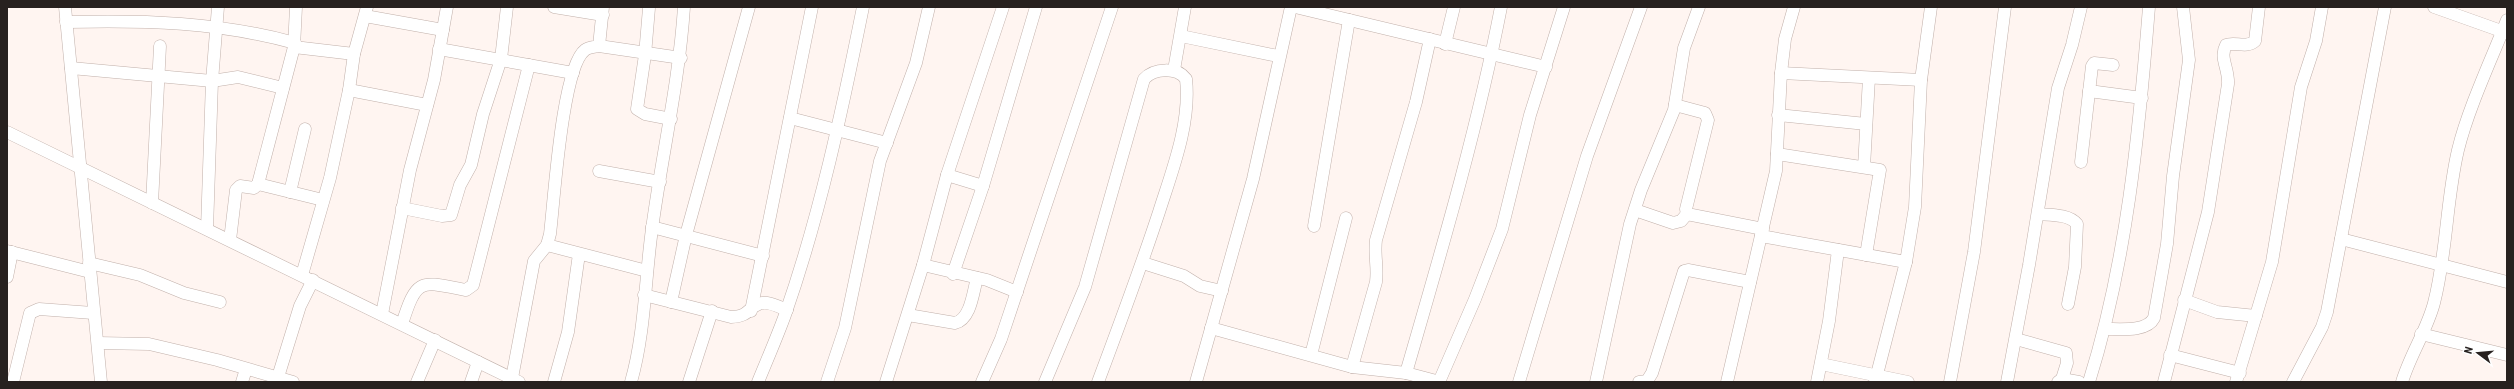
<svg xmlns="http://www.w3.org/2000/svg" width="2514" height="389" viewBox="0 0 2514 389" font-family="'Roboto Condensed',sans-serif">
	<rect width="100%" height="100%" fill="#fff5f1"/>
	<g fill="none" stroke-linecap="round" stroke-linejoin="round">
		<defs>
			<g id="minor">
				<polyline points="65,7 101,382"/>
				<polyline points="554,7 603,15"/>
				<polyline points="1295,7 1546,67"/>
				<polyline points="2434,7 2507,33"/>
				<polyline points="649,8 645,55 637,109 645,114 671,119"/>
				<polyline points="365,16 443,30"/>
				<path d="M66,22C144,20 219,22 295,43"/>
				<polyline points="1181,36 1278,56"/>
				<polyline points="1445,44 1454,7"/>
				<polyline points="599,46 681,58"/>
				<polyline points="294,47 354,54"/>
				<polyline points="439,49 573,73"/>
				<polyline points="71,68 212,81 238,77 283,88"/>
				<polyline points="1174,70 1185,7"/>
				<polyline points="1781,73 1921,80"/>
				<polyline points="349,90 427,105"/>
				<polyline points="2089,91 2142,98"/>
				<polyline points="1675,105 1705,113 1708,120 1686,209 1687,214 1763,229"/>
				<polyline points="1778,115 1866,124"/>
				<polyline points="790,118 887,143"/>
				<polyline points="7,132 519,382"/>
				<polyline points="1777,154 1880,170 1866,255"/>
				<polyline points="2081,162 2092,66 2094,63 2113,65"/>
				<polyline points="1864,167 1869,78"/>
				<polyline points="599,171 660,182"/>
				<polyline points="947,175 983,186"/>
				<polyline points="258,184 323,200"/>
				<polyline points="290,192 305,129"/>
				<polyline points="152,203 160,46"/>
				<polyline points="402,208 442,216 451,215 460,185 471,165 483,114 501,59 507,7"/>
				<polyline points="1635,210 1673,223 1681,221 1687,214"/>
				<path d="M2038,214C2051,215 2069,214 2077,224L2075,267L2068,304"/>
				<polyline points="1314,226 1349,20"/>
				<polyline points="652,227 763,256"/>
				<polyline points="207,229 212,81 218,7"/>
				<polyline points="1761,236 1906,262"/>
				<polyline points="2341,239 2507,282"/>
				<polyline points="230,240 236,190 240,186 254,188 258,184 294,47 296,7"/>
				<polyline points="547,245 647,271"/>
				<polyline points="7,251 90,272"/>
				<polyline points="89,263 140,275 184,293 220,302"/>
				<polyline points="1143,263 1184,276 1200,286 1222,291"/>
				<polyline points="923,265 987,280 1017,292"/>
				<polyline points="953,274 983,186 1036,7"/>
				<polyline points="302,275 330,178 349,90 354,54 367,7"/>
				<polyline points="7,277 12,252"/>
				<path d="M644,295L731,317C750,316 746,309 759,304C767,300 779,307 787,310"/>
				<polyline points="2184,300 2217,312 2256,316"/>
				<polyline points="671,302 686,235 749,7"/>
				<polyline points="751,311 812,7"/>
				<polyline points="382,314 410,170 434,80 447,7"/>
				<path d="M908,315L955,323C971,319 973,292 977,278"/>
				<path d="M402,324C417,277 420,281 466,290L473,285L529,65"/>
				<polyline points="1211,328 1352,367 1406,373 1440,382"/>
				<path d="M2106,329C2120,329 2147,332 2154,318L2167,244L2173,176L2189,60L2183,7"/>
				<polyline points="2421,334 2507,355"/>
				<polyline points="2016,339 2066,353 2067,363 2062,379"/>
				<polyline points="98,343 149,344 217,360 293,382"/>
				<polyline points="1311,355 1346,218"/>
				<polyline points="2170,355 2240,373"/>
				<polyline points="1821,364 1908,382"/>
				<path d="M1352,367L1376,282C1378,267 1374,255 1376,240L1416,102L1430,39"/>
				<path d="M1406,373C1441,252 1477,131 1501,7"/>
				<polyline points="278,377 300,306 313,280"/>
				<path d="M512,378L534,261L547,245L550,234C554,202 562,67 585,50C589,47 594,47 599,46L603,7"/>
				<polyline points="13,382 30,313 39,309 93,313"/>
				<polyline points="242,382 246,369"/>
				<polyline points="417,382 435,340"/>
				<polyline points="471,382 478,362"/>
				<polyline points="554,382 568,332 579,254"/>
				<path d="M631,382C645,333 645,279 652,229C662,154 679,83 684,7"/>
				<polyline points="689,382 712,311"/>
				<path d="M758,382C767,360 777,337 785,315C820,215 842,111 863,7"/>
				<polyline points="827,382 845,328 880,161 916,63 929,7"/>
				<polyline points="886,382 923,265 947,175 1003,7"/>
				<polyline points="982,382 1001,339 1112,7"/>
				<path d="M1045,382L1085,287L1144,79C1154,68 1177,67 1186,79C1191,123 1172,171 1159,212C1140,270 1119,326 1098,382"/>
				<polyline points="1196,382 1253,179 1291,7"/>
				<polyline points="1439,382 1475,299 1502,229 1530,115 1564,7"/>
				<polyline points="1519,382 1587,156 1641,7"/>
				<polyline points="1596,382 1630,224 1641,190 1674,110 1684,48 1699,7"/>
				<polyline points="1639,382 1647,381 1652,373 1684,271 1688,270 1750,282"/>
				<polyline points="1727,382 1776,171 1781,73 1785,39 1794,7"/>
				<polyline points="1817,382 1829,321 1838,250"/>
				<polyline points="1875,382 1906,262 1915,207 1921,80 1931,7"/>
				<polyline points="1950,382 1974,252 2005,7"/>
				<polyline points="2007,382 2029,265 2058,88 2072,45 2081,7"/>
				<polyline points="2058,382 2062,379 2079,382"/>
				<path d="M2089,382C2127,261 2139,133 2149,7"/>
				<path d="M2164,382L2208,212L2228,84C2229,68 2219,58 2226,45C2235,41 2246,49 2255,41L2259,7"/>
				<polyline points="2236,382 2272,262 2301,87 2316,41 2322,7"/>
				<polyline points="2293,382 2322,327 2327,312 2385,7"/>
				<path d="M2402,382C2410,355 2427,330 2434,303C2447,253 2446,201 2458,150C2468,109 2491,60 2507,20"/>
			</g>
		</defs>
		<use href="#minor" stroke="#c1b0aa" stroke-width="13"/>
		<use href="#minor" stroke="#fff" stroke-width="12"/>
	</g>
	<rect width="2514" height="389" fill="none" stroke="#27211f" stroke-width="16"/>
	<g transform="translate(2478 353) rotate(286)" stroke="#ffffff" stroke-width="3" paint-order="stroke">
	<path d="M0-3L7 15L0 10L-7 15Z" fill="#27211f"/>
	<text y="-6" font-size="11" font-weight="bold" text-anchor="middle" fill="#27211f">N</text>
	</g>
</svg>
